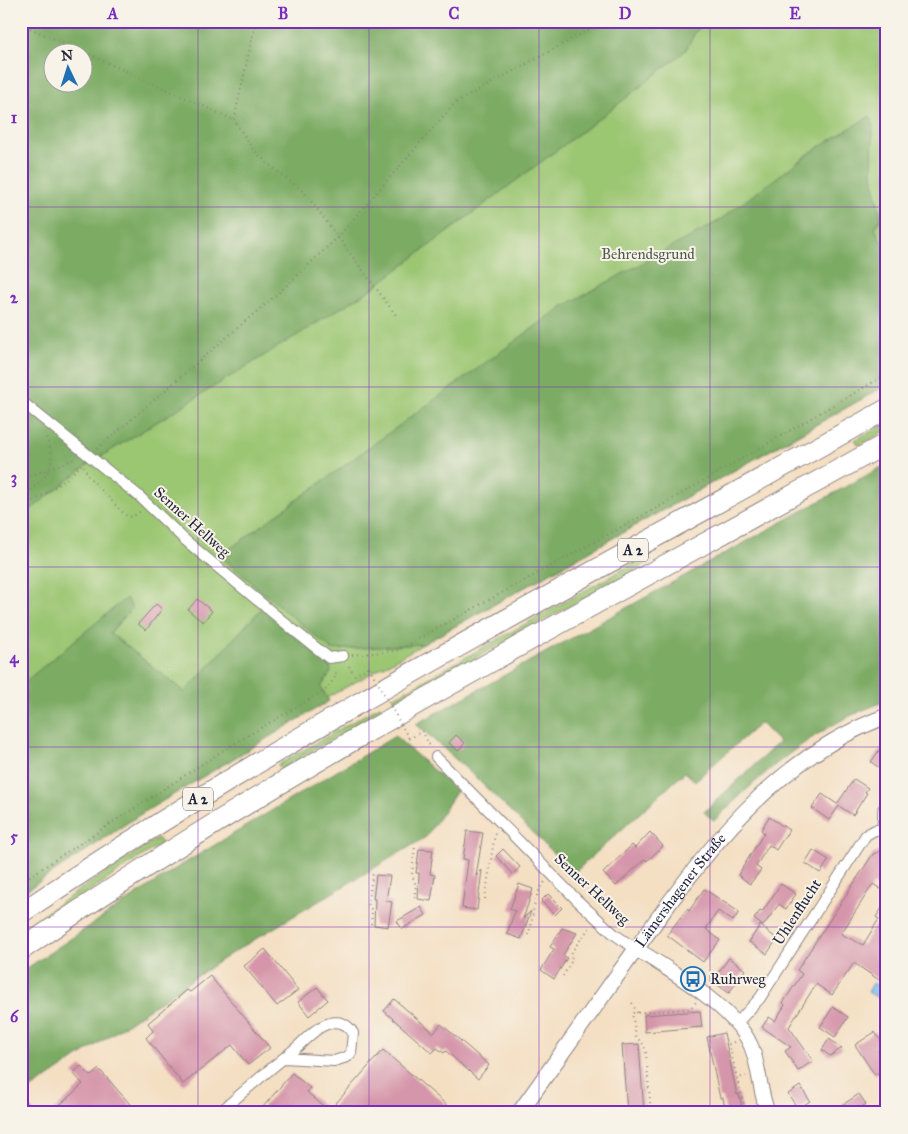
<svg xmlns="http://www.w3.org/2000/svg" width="908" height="1134" viewBox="0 0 908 1134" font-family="'IM FELL Great Primer',serif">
	<rect width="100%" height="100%" fill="#f7f3e8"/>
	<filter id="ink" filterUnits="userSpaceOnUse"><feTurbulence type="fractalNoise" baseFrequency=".02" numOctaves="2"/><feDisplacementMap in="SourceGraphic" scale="10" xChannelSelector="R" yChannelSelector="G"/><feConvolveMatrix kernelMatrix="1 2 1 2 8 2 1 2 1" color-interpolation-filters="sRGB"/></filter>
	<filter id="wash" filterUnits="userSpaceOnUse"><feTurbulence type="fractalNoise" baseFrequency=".0096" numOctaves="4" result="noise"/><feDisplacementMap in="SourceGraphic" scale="20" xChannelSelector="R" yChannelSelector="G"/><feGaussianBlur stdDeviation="1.12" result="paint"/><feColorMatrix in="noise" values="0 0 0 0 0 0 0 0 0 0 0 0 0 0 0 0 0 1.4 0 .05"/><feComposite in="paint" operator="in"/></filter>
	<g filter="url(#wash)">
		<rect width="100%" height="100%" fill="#f4dfc3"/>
		<g fill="#9bc672" stroke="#5e7456">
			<polygon points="587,21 887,21 887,385 205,766 21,887 21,456"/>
			<polygon points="887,423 887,430 859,445 855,440"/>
			<polygon points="647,556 651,561 396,702 393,698"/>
			<polygon points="380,706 382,710 281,769 278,765"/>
			<polygon points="158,838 162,843 21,936 21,929"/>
		</g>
		<g fill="#7cab64" stroke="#4f6650" fill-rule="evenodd">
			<path d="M21,21H709L696,31L685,51L621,102L370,290L89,464L21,517ZM52,52H82V82H52Z"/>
			<polygon points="870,116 873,124 872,175 881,218 875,228 887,255 887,385 423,644 332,650 220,556 562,307 717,222 811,152"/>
			<path d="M887,464V701C818,724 765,770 714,821L704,812L779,742L760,723L695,781L685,772L574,873L472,774L416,724Z"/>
			<polygon points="126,598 132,608 110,633 185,692 261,609 330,667 331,672 321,687 329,701 138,816 21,894 21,685"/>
			<polygon points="395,736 457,791 426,837 227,956 21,1096 21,972 175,869"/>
		</g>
		<polygon fill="#76beee" stroke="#4c7094" points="873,983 887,991 885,1002 868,992"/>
		<g id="blocks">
			<g fill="#d595aa">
				<polygon points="197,599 212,611 203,622 188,610"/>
				<polygon points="156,604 162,609 146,630 138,624"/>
				<polygon points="456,735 465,743 458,751 449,743"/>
				<polygon points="887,739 887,773 871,762"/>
				<polygon points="854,779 868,788 865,792 867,793 853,815 839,806 829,820 812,808 822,794 837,804"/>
				<polygon points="769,817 789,830 776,850 769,845 756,866 761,870 750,884 738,875 764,833 761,830"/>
				<polygon points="467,831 483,833 476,876 482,870 477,910 462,908 468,860 463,859"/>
				<polygon points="650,832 663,846 647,861 645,859 616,886 603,873 632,845 635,848"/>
				<polygon points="419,849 433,850 430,874 435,875 431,901 418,899 419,873 416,873"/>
				<polygon points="503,849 520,867 513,874 496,856"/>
				<polygon points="887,849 887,893 873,884 841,934 863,945 879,919 876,917 887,901 887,982 881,978 879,980 854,963 832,995 816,984 789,1027 813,1061 798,1071 785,1051 791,1047 762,1027 769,1017 775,1021 785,1005 783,1003 802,974 797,970 873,854"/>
				<polygon points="813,850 829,860 820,873 805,863"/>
				<polygon points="376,875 390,876 386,901 392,902 388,927 374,925 375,899 373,899"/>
				<polygon points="519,884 533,889 523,919 531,911 521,939 507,934 515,911 510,909"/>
				<polygon points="781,884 796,894 786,909 779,904 763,926 754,919 760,911 762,912"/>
				<polygon points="704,889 739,912 733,921 718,911 706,929 720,940 703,962 667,935 687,909 689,911"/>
				<polygon points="548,894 562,908 555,915 541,901"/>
				<polygon points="421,907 426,915 402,929 397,921"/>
				<polygon points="760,925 777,939 767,954 749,942"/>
				<polygon points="562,928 577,933 563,955 567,958 554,979 541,970 554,949 550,947"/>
				<polygon points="265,949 298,990 277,1006 244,966"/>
				<polygon points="729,958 745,970 729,993 712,981"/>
				<polygon points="210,976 270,1048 248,1065 232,1045 183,1084 146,1038 153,1031 148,1023 187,990 190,992"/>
				<polygon points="317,987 328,1000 309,1016 298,1002"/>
				<polygon points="394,999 434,1033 441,1024 489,1065 478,1079 446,1051 444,1053 437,1048 432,1053 384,1011"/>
				<polygon points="833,1007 848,1017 835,1037 820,1027"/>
				<polygon points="700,1011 702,1027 645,1032 644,1015"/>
				<polygon points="875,1032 885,1047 878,1051 886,1063 883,1065 885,1068 875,1075 855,1045"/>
				<polygon points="724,1033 737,1095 739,1094 743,1113 726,1113 723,1098 720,1098 707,1037"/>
				<polygon points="829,1039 842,1048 830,1056 822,1050"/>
				<polygon points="639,1044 644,1113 627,1113 622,1045"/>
				<polygon points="383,1050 456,1113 297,1113 293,1108 289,1113 270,1113 263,1107 292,1073 310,1088 307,1092 329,1111"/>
				<polygon points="81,1066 91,1076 99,1069 138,1113 51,1113 83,1084 73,1073"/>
				<polygon points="800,1086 810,1101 798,1109 788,1094"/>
				<polygon points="859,1094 866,1104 853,1113 830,1113"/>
				<polygon points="21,1097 35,1113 21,1113"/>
			</g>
		</g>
	</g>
	<g filter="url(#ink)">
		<use href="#blocks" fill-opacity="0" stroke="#8b807f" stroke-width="1"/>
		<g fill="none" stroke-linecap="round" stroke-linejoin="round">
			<defs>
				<polyline id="service" points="880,829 881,808 887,799"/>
				<g id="minor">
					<polyline points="21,401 139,496 185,540 291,628 329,658 343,656"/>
					<polyline points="436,757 578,901 614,934 636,949"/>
					<polyline points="738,1022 760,998 866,835 875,830 887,830"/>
					<path d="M219,1113C244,1091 270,1069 296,1048C305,1040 315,1028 327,1024C338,1020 347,1023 353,1033L351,1053L347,1057L334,1061L284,1058"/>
				</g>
				<path id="tertiary" d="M636,949C670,970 736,1009 751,1046C760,1067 759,1091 768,1113"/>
				<g id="secondary">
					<path id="s1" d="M519,1113C558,1058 597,1003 636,949C704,854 772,758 887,716"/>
				</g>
				<g id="motorway">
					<path d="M21,913C298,726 595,572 887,409"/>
					<path d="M21,950C295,760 596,605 887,443"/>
				</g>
			</defs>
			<use href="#service" stroke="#8b807f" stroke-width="7"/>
			<use href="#minor" stroke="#8b807f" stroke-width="12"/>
			<use href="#tertiary" stroke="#8b807f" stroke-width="16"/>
			<use href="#secondary" stroke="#8b807f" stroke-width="17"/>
			<use href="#motorway" stroke="#8b807f" stroke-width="22"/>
			<g stroke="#8b807f" stroke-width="2" stroke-dasharray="1 4" stroke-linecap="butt">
				<polyline points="256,21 234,120 252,148 268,164 305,193 396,315"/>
				<polyline points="21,24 234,120"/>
				<polyline points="97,449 284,288 337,238 455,103 605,21"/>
				<polyline points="84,466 88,476 125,515 132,517 141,511"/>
				<polyline points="21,479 75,459"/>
				<path d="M21,494C48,482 60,461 44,434"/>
				<polyline points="21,510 68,478 83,463"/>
				<polyline points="352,655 396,651 662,505 887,374"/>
				<polyline points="349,666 355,675 369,667"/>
				<polyline points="409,739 422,731 431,748"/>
				<polyline points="21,882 227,748 327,689 336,676 335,669"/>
				<polyline points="414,898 416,885 412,875 415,846"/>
				<polyline points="485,899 495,833"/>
				<polyline points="371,924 372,911 368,903 373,871"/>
				<path d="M528,935C535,916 531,898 545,882"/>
				<polyline points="563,976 571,962 572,951 590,927"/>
				<polyline points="632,1003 637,1013"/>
				<polyline points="734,1042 729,1044 737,1078"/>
				<polyline points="651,1113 646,1053 644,1045 636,1037 632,1013 690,1009 696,1002"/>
				<polyline points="746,1113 737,1078 746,1076"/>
			</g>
			<use href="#service" stroke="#fff" stroke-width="5"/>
			<use href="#minor" stroke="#fff" stroke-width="10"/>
			<use href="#tertiary" stroke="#fff" stroke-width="14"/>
			<use href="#secondary" stroke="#fff" stroke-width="15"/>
			<use href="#motorway" stroke="#fff" stroke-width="20"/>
			<polyline stroke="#8b807f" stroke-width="2" stroke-dasharray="1 4" stroke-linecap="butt" points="369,667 409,739"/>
		</g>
	</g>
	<path fill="none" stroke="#7b2cbf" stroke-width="1" stroke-opacity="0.55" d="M198,21V1113M369,21V1113M539,21V1113M710,21V1113M21,207H887M21,387H887M21,567H887M21,747H887M21,927H887"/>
	<defs>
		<symbol id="bus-ring" viewBox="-11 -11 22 22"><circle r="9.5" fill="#f7f3e8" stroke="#1f6fb2" stroke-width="1.5"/><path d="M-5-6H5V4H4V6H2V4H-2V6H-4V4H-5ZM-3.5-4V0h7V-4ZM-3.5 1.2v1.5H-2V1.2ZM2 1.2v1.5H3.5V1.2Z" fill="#1f6fb2"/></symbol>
	</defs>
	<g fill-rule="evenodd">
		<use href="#bus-ring" x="679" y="965" width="28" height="28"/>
	</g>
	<g text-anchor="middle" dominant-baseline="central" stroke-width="4" stroke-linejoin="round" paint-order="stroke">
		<g fill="#f7f3e8" stroke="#62616f" stroke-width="1">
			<rect x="618" y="538.5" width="30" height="23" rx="4"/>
			<rect x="183" y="787.5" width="30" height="23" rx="4"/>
		</g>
		<g font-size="14" font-weight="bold" fill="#22223b">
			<text x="633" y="550">A 2</text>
			<text x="198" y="799">A 2</text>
		</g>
		<g font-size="15" fill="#4c5b4e" stroke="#f7f3e8">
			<text x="648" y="254">Behrendsgrund</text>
		</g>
		<g font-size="15" fill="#22223b" stroke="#f7f3e8">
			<text transform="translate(192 522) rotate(42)">Senner Hellweg</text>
			<text transform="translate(592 889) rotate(43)">Senner Hellweg</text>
			<text stroke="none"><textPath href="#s1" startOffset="275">Lämershagener Straße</textPath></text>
			<text transform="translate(797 912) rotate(-57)">Uhlenflucht</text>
		</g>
		<g font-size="15" fill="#22223b" stroke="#f7f3e8" text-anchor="start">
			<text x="710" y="979">Ruhrweg</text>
		</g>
	</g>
	<rect width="908" height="1134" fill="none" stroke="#f7f3e8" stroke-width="55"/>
	<g transform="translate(68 68) rotate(356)"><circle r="24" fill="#f7f3e8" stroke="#a29fa3"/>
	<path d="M0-4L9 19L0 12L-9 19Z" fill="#1f6fb2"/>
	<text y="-8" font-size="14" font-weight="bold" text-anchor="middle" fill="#22223b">N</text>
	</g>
	<rect x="28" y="28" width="852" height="1078" fill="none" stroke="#7b2cbf" stroke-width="2"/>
	<g font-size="16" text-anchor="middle" font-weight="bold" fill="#7b2cbf">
		<text x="113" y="19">A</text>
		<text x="283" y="19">B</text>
		<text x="454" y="19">C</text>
		<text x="625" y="19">D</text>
		<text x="795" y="19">E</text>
		<text x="14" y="123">1</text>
		<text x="14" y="303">2</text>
		<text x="14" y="483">3</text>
		<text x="14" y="663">4</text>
		<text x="14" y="842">5</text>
		<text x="14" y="1022">6</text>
	</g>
</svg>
